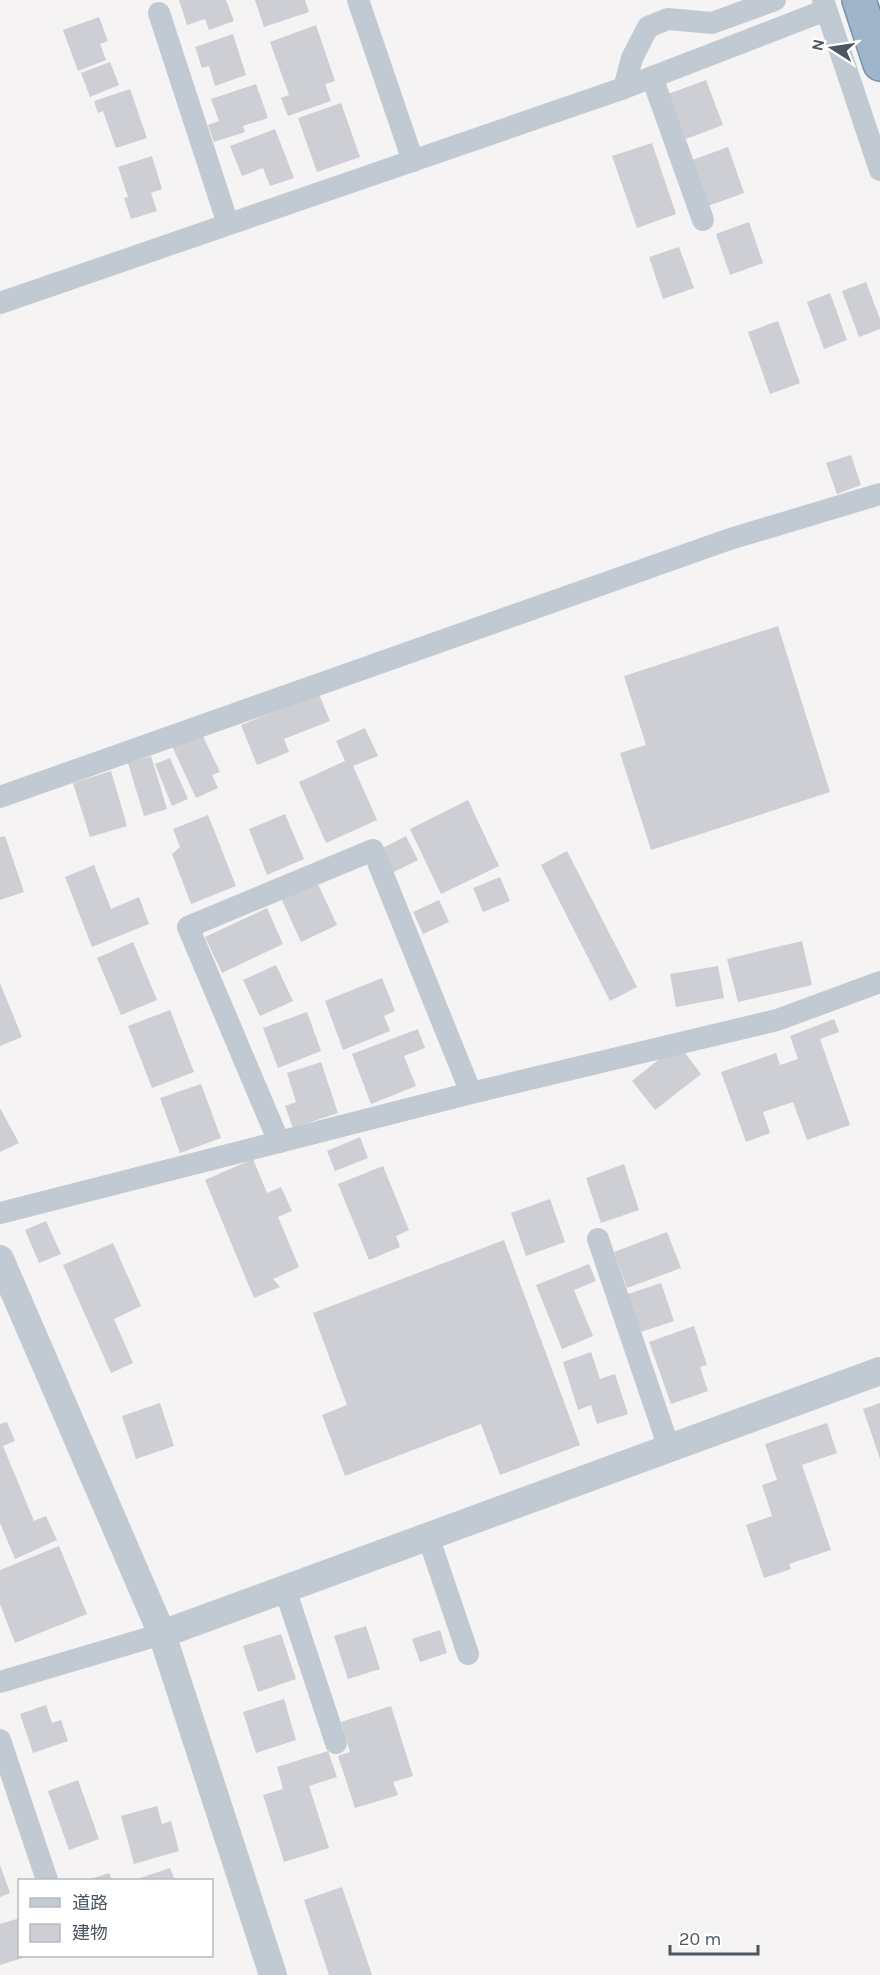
<svg xmlns="http://www.w3.org/2000/svg" width="880" height="1975" viewBox="0 0 880 1975" font-family="Karla,'Noto Sans JP',sans-serif">
	<rect width="100%" height="100%" fill="#f5f3f3"/>
	<g fill="#cdcfd5">
		<polygon points="179,0 226,0 234,21 209,30 205,19 187,25"/>
		<polygon points="255,0 305,0 309,12 264,27"/>
		<polygon points="99,17 108,41 100,44 106,60 78,71 63,30"/>
		<polygon points="316,25 335,81 325,84 331,101 288,116 281,98 289,95 270,42"/>
		<polygon points="233,34 246,75 215,86 209,66 202,68 195,47"/>
		<polygon points="110,62 119,85 90,97 81,73"/>
		<polygon points="706,80 723,125 686,139 668,94"/>
		<polygon points="256,84 268,118 243,126 245,132 214,142 208,125 219,121 211,99"/>
		<polygon points="130,89 147,138 116,148 103,111 98,113 94,101"/>
		<polygon points="341,103 360,157 317,172 298,118"/>
		<polygon points="275,129 294,178 270,186 263,168 242,176 230,146"/>
		<polygon points="652,143 676,214 637,228 612,156"/>
		<polygon points="728,147 744,193 708,206 692,160"/>
		<polygon points="152,156 162,189 151,193 157,211 131,219 124,198 128,197 118,167"/>
		<polygon points="749,222 763,263 730,275 716,234"/>
		<polygon points="679,247 694,288 663,299 649,257"/>
		<polygon points="866,282 880,319 880,329 859,337 842,291"/>
		<polygon points="830,293 847,340 824,349 807,302"/>
		<polygon points="778,321 800,383 770,394 748,332"/>
		<polygon points="851,455 861,485 837,494 826,463"/>
		<polygon points="778,626 830,792 651,850 620,753 646,745 624,676"/>
		<polygon points="319,694 330,721 284,739 289,752 257,765 241,725"/>
		<polygon points="365,728 378,756 353,766 377,820 326,843 299,782 345,761 336,741"/>
		<polygon points="201,732 220,772 212,775 218,788 196,798 172,746"/>
		<polygon points="151,756 167,809 144,816 128,763"/>
		<polygon points="170,758 188,799 172,806 155,764"/>
		<polygon points="111,771 127,826 90,837 73,783"/>
		<polygon points="468,800 499,866 441,894 410,829"/>
		<polygon points="285,814 304,859 267,875 249,829"/>
		<polygon points="208,815 236,886 191,904 172,854 180,847 173,829"/>
		<polygon points="5,836 24,892 0,900 0,837"/>
		<polygon points="406,836 418,860 392,873 379,850"/>
		<polygon points="567,851 637,987 610,1001 541,865"/>
		<polygon points="94,865 111,909 139,897 149,924 92,947 65,877"/>
		<polygon points="500,877 510,901 483,912 473,888"/>
		<polygon points="317,882 337,925 301,942 281,898"/>
		<polygon points="439,900 449,922 423,934 413,912"/>
		<polygon points="267,908 283,944 222,973 205,937"/>
		<polygon points="802,941 812,985 738,1002 727,959"/>
		<polygon points="133,942 157,1000 121,1015 97,958"/>
		<polygon points="276,965 293,1001 260,1016 243,980"/>
		<polygon points="718,966 724,998 676,1007 670,974"/>
		<polygon points="382,978 395,1011 384,1016 390,1031 343,1050 325,1001"/>
		<polygon points="0,983 22,1037 0,1046"/>
		<polygon points="170,1010 194,1072 152,1088 128,1026"/>
		<polygon points="307,1012 321,1051 278,1068 263,1028"/>
		<polygon points="834,1019 839,1032 820,1039 850,1125 807,1140 793,1102 763,1112 770,1133 746,1142 721,1072 776,1053 780,1065 798,1059 790,1036"/>
		<polygon points="418,1029 425,1048 404,1056 416,1086 371,1104 352,1054"/>
		<polygon points="678,1044 701,1074 655,1110 632,1081"/>
		<polygon points="321,1062 338,1113 293,1128 285,1106 296,1102 287,1073"/>
		<polygon points="201,1084 221,1138 180,1153 160,1098"/>
		<polygon points="0,1108 19,1143 0,1152"/>
		<polygon points="360,1137 368,1158 335,1171 327,1151"/>
		<polygon points="253,1159 267,1193 281,1187 292,1211 278,1217 299,1267 273,1279 280,1287 254,1298 205,1180"/>
		<polygon points="624,1164 639,1210 601,1223 586,1178"/>
		<polygon points="383,1166 409,1230 396,1236 400,1247 369,1260 338,1184"/>
		<polygon points="550,1199 565,1242 526,1256 511,1213"/>
		<polygon points="46,1221 61,1254 39,1263 25,1230"/>
		<polygon points="667,1232 681,1268 627,1288 614,1252"/>
		<polygon points="504,1240 580,1445 500,1475 481,1424 345,1476 322,1415 347,1405 313,1313"/>
		<polygon points="113,1243 141,1306 114,1319 133,1363 111,1373 63,1265"/>
		<polygon points="589,1264 596,1281 574,1290 593,1336 562,1349 536,1285"/>
		<polygon points="661,1283 674,1321 638,1333 625,1295"/>
		<polygon points="694,1326 707,1365 700,1367 708,1391 671,1404 649,1342"/>
		<polygon points="591,1352 600,1379 615,1374 628,1414 597,1424 591,1405 578,1410 563,1362"/>
		<polygon points="160,1403 174,1446 136,1459 122,1416"/>
		<polygon points="880,1403 880,1459 863,1409"/>
		<polygon points="7,1422 15,1441 3,1446 34,1521 46,1516 57,1540 15,1559 0,1523 0,1424"/>
		<polygon points="827,1423 837,1453 802,1465 831,1550 789,1564 791,1569 764,1578 746,1525 772,1516 762,1485 777,1480 765,1444"/>
		<polygon points="59,1546 87,1614 15,1643 0,1604 0,1570"/>
		<polygon points="366,1626 380,1669 348,1679 334,1636"/>
		<polygon points="440,1630 447,1653 420,1662 412,1639"/>
		<polygon points="281,1634 296,1679 258,1692 243,1646"/>
		<polygon points="284,1699 296,1740 256,1753 243,1712"/>
		<polygon points="46,1705 52,1723 61,1720 68,1741 33,1753 20,1714"/>
		<polygon points="391,1706 413,1776 393,1782 398,1795 355,1808 338,1756 350,1752 341,1722"/>
		<polygon points="328,1751 337,1777 309,1786 329,1848 284,1862 263,1795 283,1789 277,1767"/>
		<polygon points="78,1780 99,1839 69,1850 48,1791"/>
		<polygon points="157,1806 162,1824 171,1821 179,1851 134,1864 121,1816"/>
		<polygon points="0,1865 10,1893 0,1897"/>
		<polygon points="170,1868 175,1880 134,1880"/>
		<polygon points="109,1873 112,1880 87,1880"/>
		<polygon points="342,1887 372,1975 329,1975 304,1900"/>
		<polygon points="20,1918 20,1956 29,1956 0,1965 0,1924"/>
	</g>
	<g fill="none" stroke-linecap="round" stroke-linejoin="round">
		<defs>
			<polyline id="trunk" points="859,0 880,64"/>
		</defs>
		<use href="#trunk" stroke="#7690ad" stroke-width="36"/>
		<g stroke="#c1cad2" stroke-width="22">
			<polyline points="358,0 413,161"/>
			<polyline points="823,0 880,170"/>
			<polyline points="159,13 228,224"/>
			<polyline points="652,77 703,220"/>
			<polyline points="624,88 632,58 648,27 668,19 712,23 775,0"/>
			<polyline points="0,303 624,88 826,10"/>
			<polyline points="0,797 730,539 880,494"/>
			<polyline points="279,1142 188,927 373,850 471,1093"/>
			<polyline points="0,1213 471,1093 777,1020 880,982"/>
			<polyline points="598,1239 669,1448"/>
			<polyline points="428,1536 468,1654"/>
			<polyline points="285,1589 336,1743"/>
			<polyline points="0,1682 162,1634"/>
			<polyline points="0,1740 47,1880"/>
		</g>
		<g stroke="#c1cad2" stroke-width="28">
			<polyline points="0,1259 162,1634 273,1975"/>
			<polyline points="162,1634 880,1371"/>
		</g>
		<use href="#trunk" stroke="#9fb4c9" stroke-width="33"/>
	</g>
	<rect x="18" y="1879" width="195" height="78" fill="#ffffff" stroke="#b7bbc0" stroke-width="1.5"/>
	<rect x="30" y="1898" width="30" height="9" fill="#c1cad2" stroke="#b7bbc0" stroke-width="1.5"/>
	<text x="72" y="1909" font-size="18" fill="#4a5661">道路</text>
	<rect x="30" y="1924" width="30" height="18" fill="#cdcfd5" stroke="#b7bbc0" stroke-width="1.5"/>
	<text x="72" y="1939" font-size="18" fill="#4a5661">建物</text>
	<g transform="translate(832 48) rotate(282)" stroke="#ffffff" stroke-width="4.5" paint-order="stroke">
	<path d="M0-4.5L10 22L0 15L-10 22Z" fill="#4a5661"/>
	<text y="-9" font-size="16" font-weight="bold" text-anchor="middle" fill="#4a5661">N</text>
	</g>
	<path d="M670 1945v9h88v-9" fill="none" stroke="#4a5661" stroke-width="3"/>
	<text x="679" y="1945" font-size="18" fill="#4a5661" stroke="#ffffff" stroke-width="4.5" paint-order="stroke">20 m</text>
</svg>
